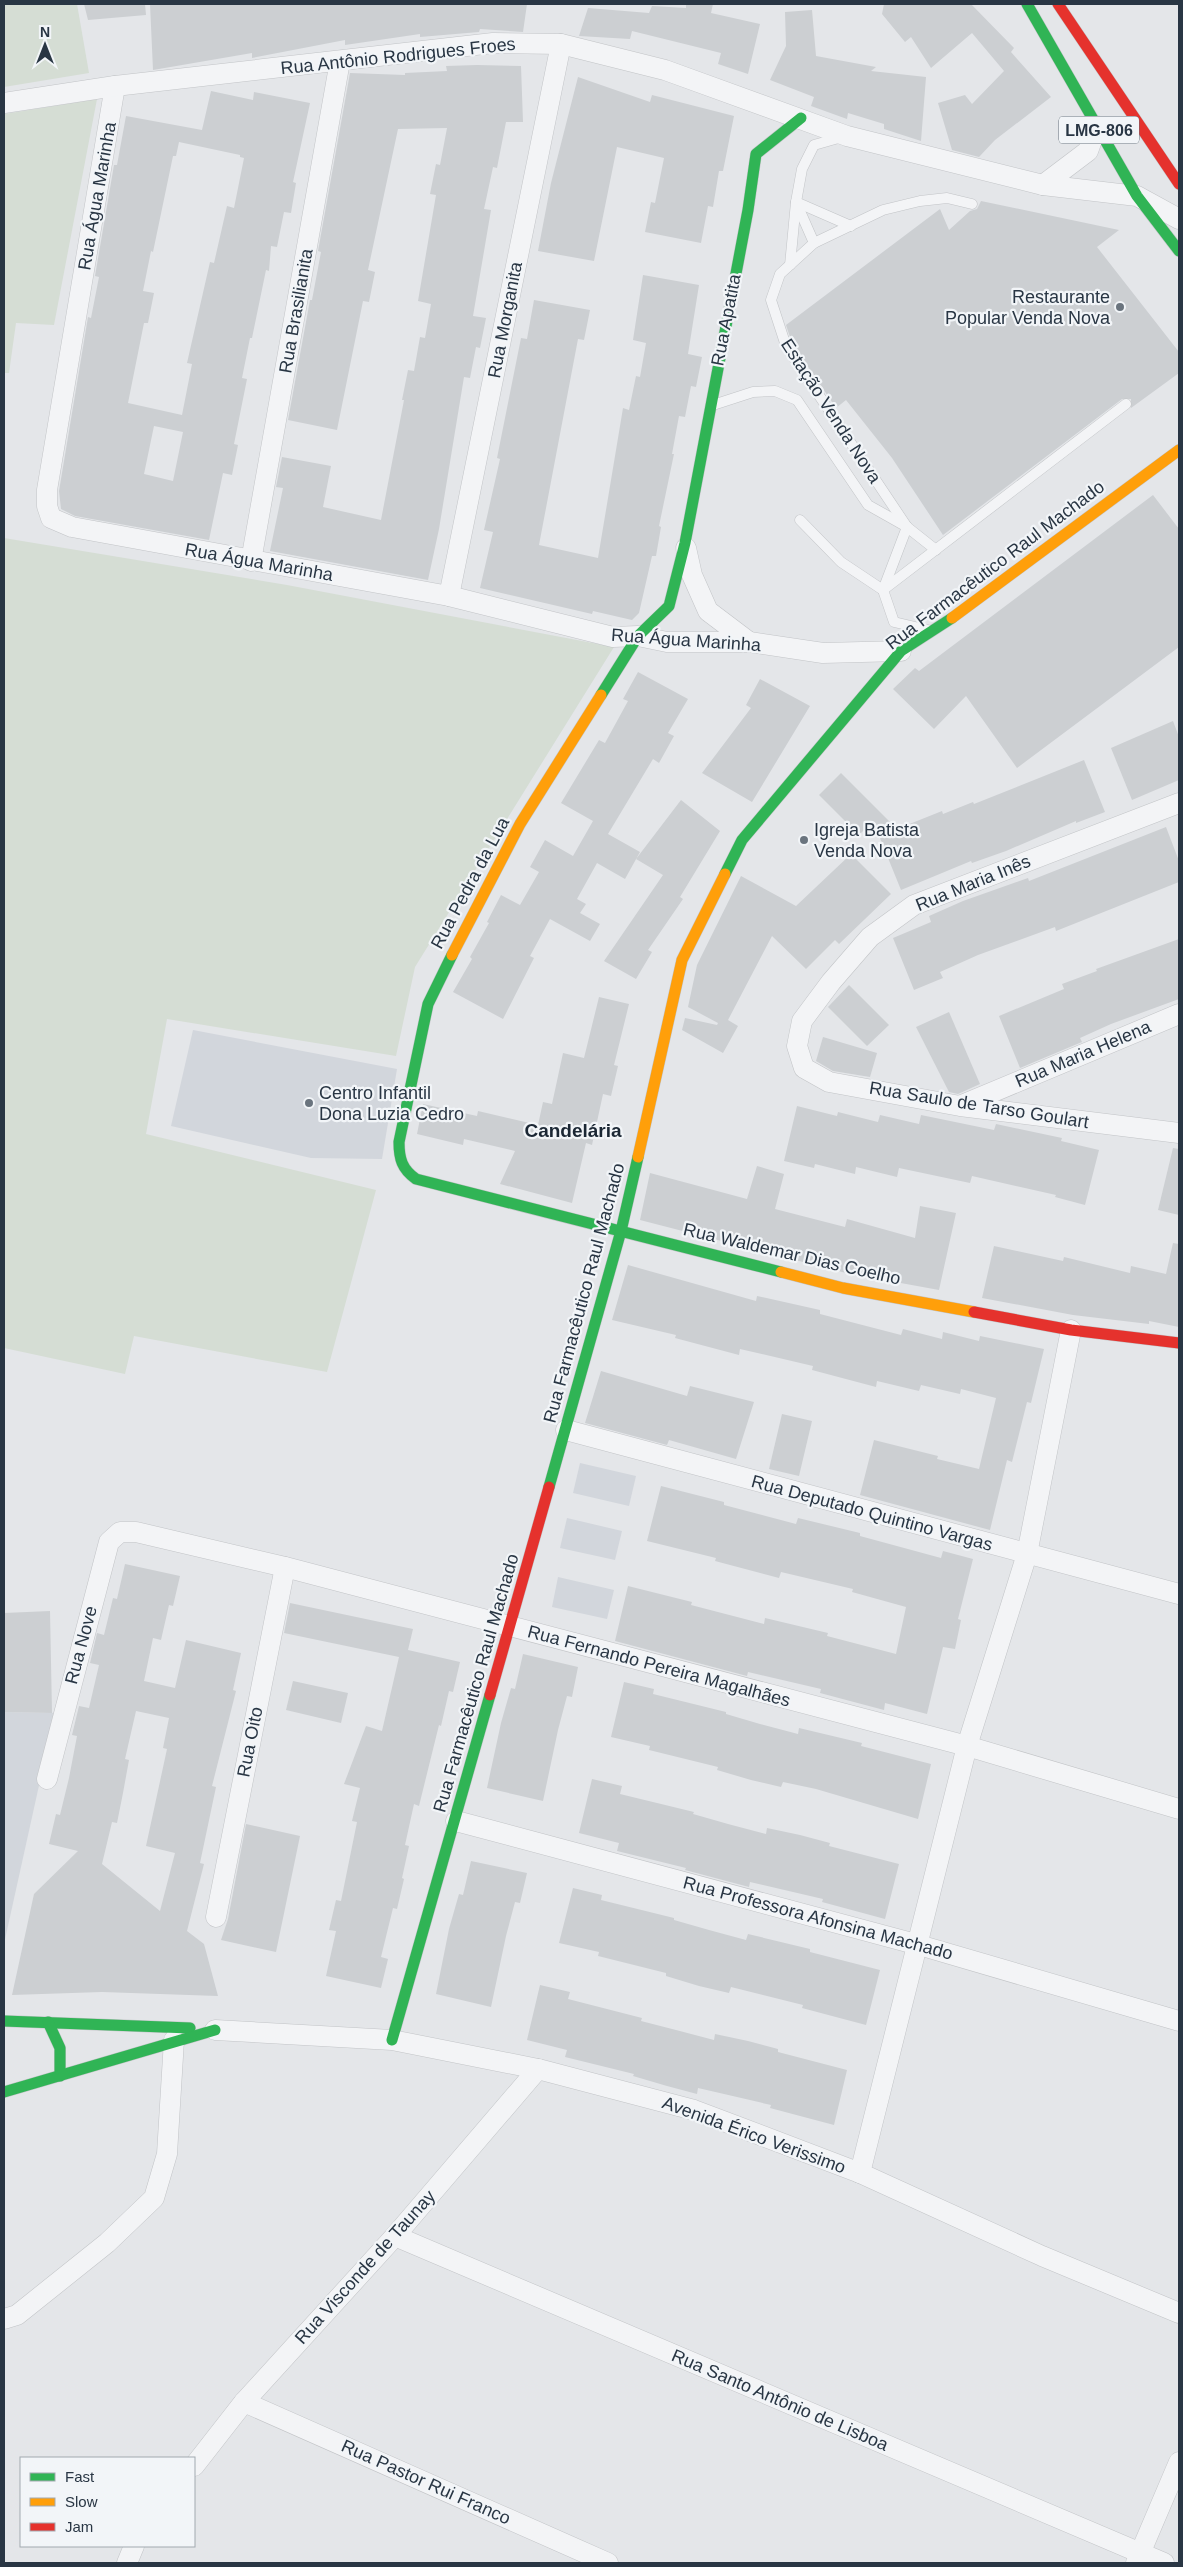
<svg xmlns="http://www.w3.org/2000/svg" width="1183" height="2567" viewBox="0 0 1183 2567" font-family="Arial,sans-serif">
	<rect width="100%" height="100%" fill="#e4e6e9"/>
	<g fill="#d2d6dc">
		<polygon points="193,1030 397,1069 382,1159 311,1158 171,1126"/>
		<polygon points="580,1463 636,1476 629,1506 573,1493"/>
		<polygon points="567,1518 622,1531 615,1560 560,1548"/>
		<polygon points="558,1577 614,1590 607,1619 552,1607"/>
		<polygon points="4,1712 55,1713 4,1944"/>
	</g>
	<g fill="#d5ddd4">
		<polygon points="4,4 77,4 89,73 4,87"/>
		<polygon points="97,99 54,325 16,323 9,373 4,373 4,114"/>
		<polygon points="4,538 287,585 614,647 415,967 396,1056 167,1019 146,1134 376,1190 327,1372 134,1336 125,1374 4,1348"/>
	</g>
	<g fill="#cccfd2" fill-rule="evenodd">
		<polygon points="84,4 145,4 146,15 88,20"/>
		<polygon points="150,4 527,4 523,32 480,29 479,32 420,37 420,34 345,45 345,40 252,58 252,53 153,70"/>
		<polygon points="686,4 713,4 711,13 760,24 748,74 718,64 721,53 632,31 630,39 579,36 588,8 649,13 652,6 686,8"/>
		<polygon points="884,4 971,4 1014,48 1011,52 1051,97 995,140 979,157 952,150 938,103 965,95 972,104 1004,71 972,33 931,68 911,37 905,42 882,14"/>
		<polygon points="812,10 816,56 876,67 871,71 926,77 921,141 884,129 884,124 848,113 847,119 811,106 814,97 770,80 786,46 785,12"/>
		<polygon points="477,65 521,66 523,122 506,122 497,168 493,167 484,209 491,210 473,316 486,318 480,348 476,347 470,378 464,377 439,529 428,580 270,551 283,488 276,487 282,457 331,466 323,507 381,520 404,400 402,400 408,370 414,371 420,337 425,338 431,304 418,301 436,195 430,194 436,164 440,165 447,128 398,129 368,270 375,272 369,302 363,301 337,430 288,420 310,300 312,300 321,252 318,251 350,73 405,75 405,73 447,71 446,66"/>
		<polygon points="578,77 650,102 652,95 734,116 723,171 719,171 713,207 708,206 701,243 645,232 651,202 655,203 664,158 617,147 594,261 538,251 551,183"/>
		<path d="M211,91L253,100L254,92L310,103L293,182L296,183L291,213L284,212L277,247L271,246L269,271L266,270L252,338H250L242,378L247,379L234,444L238,445L232,475L223,473L209,540L75,516L61,509L59,491L88,317L91,318L99,277L95,276L114,165H117L126,116L202,130ZM179,142L240,155V157L244,158L234,208L227,206L214,263L210,262L187,363L192,364L182,415L128,403L144,323H148L154,293L143,291L151,251L153,252L173,156H176ZM154,426L183,432L173,481L144,474Z"/>
		<polygon points="981,201 1119,230 1097,247 1179,352 1179,373 1131,408 1131,399 1122,399 943,535 892,458 846,400 836,408 792,343 786,325 940,209 949,230 970,211 977,209"/>
		<polygon points="643,275 699,285 688,354 702,357 696,387 691,386 685,417 679,416 672,454 674,454 659,526 661,527 656,556 652,556 639,613 632,620 593,611 592,614 480,588 493,532 484,530 500,459 497,458 521,338 527,339 534,300 590,310 584,340 578,339 539,545 598,558 623,408 629,410 636,376 640,377 646,343 633,340"/>
		<polygon points="1153,495 1179,529 1179,647 1017,768 966,696 934,729 893,689 915,668 919,671"/>
		<polygon points="638,672 688,699 668,733 674,736 659,763 653,759 608,834 640,852 625,879 597,863 577,899 586,904 580,913 600,924 590,941 550,919 530,956 534,958 503,1019 453,992 472,959 470,957 489,923 487,922 501,895 520,905 539,872 530,867 545,840 573,856 593,821 561,803 599,740 605,743 628,701 623,699"/>
		<polygon points="760,679 810,706 752,802 702,773 751,708 746,705"/>
		<polygon points="1173,721 1179,737 1179,780 1132,800 1111,748"/>
		<polygon points="1084,760 1105,812 1076,823 1076,821 1006,851 972,863 971,861 901,890 873,821 859,835 819,795 841,773 897,829 942,811 943,814 973,802 974,804"/>
		<polygon points="681,800 720,831 680,897 683,899 648,950 652,952 636,979 604,961 663,875 636,859"/>
		<polygon points="1166,827 1179,861 1179,882 1056,931 1055,927 978,955 940,972 943,978 914,990 893,938 931,922 929,916 963,901 1028,878 1029,881"/>
		<polygon points="851,854 891,894 839,944 835,940 806,969 772,936 728,1020 738,1026 723,1053 682,1030 685,1018 717,1025 718,1023 688,1007 697,965 741,876 796,906"/>
		<polygon points="1179,939 1179,999 1111,1024 1080,1038 1082,1042 1020,1068 999,1016 1064,989 1062,984 1097,971 1096,969"/>
		<polygon points="849,985 889,1025 867,1046 828,1007"/>
		<polygon points="599,997 629,1004 614,1065 618,1066 611,1096 603,1094 592,1145 586,1143 572,1203 500,1184 515,1151 464,1139 463,1145 417,1134 423,1104 477,1116 478,1111 538,1125 543,1102 552,1104 563,1053 584,1058"/>
		<polygon points="949,1012 980,1084 958,1094 949,1092 916,1027"/>
		<polygon points="823,1037 877,1053 870,1077 833,1071 816,1061"/>
		<polygon points="797,1106 837,1116 838,1112 878,1122 880,1115 919,1124 921,1115 994,1130 996,1124 1062,1138 1061,1141 1099,1150 1085,1205 1055,1197 1056,1195 972,1176 970,1183 899,1168 897,1177 856,1167 855,1174 815,1164 814,1168 784,1161"/>
		<polygon points="1173,1148 1179,1149 1179,1215 1158,1210"/>
		<polygon points="757,1166 784,1174 775,1209 845,1227 847,1219 915,1238 920,1206 956,1213 939,1290 846,1273 640,1220 650,1173 747,1199"/>
		<polygon points="1173,1243 1179,1244 1179,1327 1149,1321 1149,1324 1073,1315 982,1298 994,1246 1063,1261 1064,1257 1130,1273 1131,1266 1166,1274"/>
		<polygon points="628,1265 756,1301 757,1296 820,1310 820,1314 901,1335 903,1329 942,1339 943,1332 979,1341 980,1336 1044,1349 1031,1403 1027,1402 1012,1462 1007,1460 990,1530 860,1495 874,1440 938,1456 937,1459 979,1469 996,1398 961,1389 960,1394 921,1385 919,1391 877,1381 876,1387 812,1370 813,1366 740,1349 739,1355 675,1338 676,1335 612,1320"/>
		<polygon points="601,1371 687,1396 690,1386 754,1402 736,1459 669,1440 667,1445 585,1423"/>
		<polygon points="782,1414 812,1421 799,1476 769,1469"/>
		<polygon points="661,1486 724,1502 724,1505 796,1524 798,1518 860,1533 860,1536 941,1558 943,1551 973,1559 958,1619 961,1620 955,1649 943,1647 927,1714 885,1703 884,1710 820,1693 821,1689 748,1672 747,1676 615,1641 628,1586 692,1602 691,1605 764,1624 765,1618 828,1633 827,1636 896,1654 906,1607 852,1592 853,1589 781,1572 779,1578 715,1561 716,1558 647,1541"/>
		<path d="M125,1564L180,1576L173,1606L169,1605L161,1640L153,1638L144,1681L175,1688L186,1640L241,1653L233,1690L236,1691L212,1786L216,1787L200,1863L204,1864L187,1931L204,1944L218,1996L102,1992L12,1995L34,1894L78,1851L49,1844L56,1814L60,1815L69,1778L77,1736L72,1735L79,1706L89,1708L99,1665L90,1663L97,1633L104,1635L113,1598L117,1599ZM136,1711L169,1718L163,1748L167,1749L146,1846L175,1853L160,1911L102,1864L112,1822L117,1823L123,1793L129,1760L125,1759Z"/>
		<polygon points="290,1603 413,1629 408,1650 460,1662 453,1692 449,1691 441,1726 439,1725 419,1806 414,1804 405,1845 409,1846 402,1878 404,1879 397,1909 393,1908 381,1957 388,1959 381,1988 326,1976 336,1931 329,1930 336,1900 341,1901 357,1822 352,1821 360,1788 344,1784 366,1726 382,1731 399,1657 284,1633"/>
		<polygon points="50,1611 52,1713 4,1712 4,1613"/>
		<polygon points="523,1654 578,1667 572,1697 567,1696 558,1730 543,1801 487,1788 501,1723 511,1688 515,1689"/>
		<polygon points="293,1681 348,1693 341,1723 286,1710"/>
		<polygon points="624,1682 654,1689 653,1694 726,1712 726,1714 760,1724 798,1734 799,1728 862,1743 861,1746 931,1764 918,1819 816,1789 783,1782 781,1787 751,1780 717,1770 718,1767 649,1750 650,1746 611,1737"/>
		<polygon points="592,1779 622,1786 620,1794 694,1812 693,1814 728,1824 766,1834 767,1828 800,1835 830,1843 829,1846 899,1864 885,1919 822,1902 823,1899 750,1882 749,1887 685,1870 686,1868 617,1851 619,1843 579,1833"/>
		<polygon points="246,1824 300,1836 276,1952 221,1940 228,1919"/>
		<polygon points="471,1861 527,1873 520,1903 515,1902 506,1936 491,2007 436,1994 449,1929 459,1894 463,1895"/>
		<polygon points="573,1888 602,1895 601,1900 674,1918 674,1920 709,1930 746,1940 748,1934 810,1949 810,1952 880,1970 866,2025 802,2008 803,2005 731,1987 729,1993 699,1986 666,1976 666,1973 598,1956 599,1952 559,1943"/>
		<polygon points="540,1985 570,1992 568,1999 642,2018 641,2021 676,2030 714,2040 715,2034 748,2041 778,2049 778,2052 847,2070 834,2125 770,2108 771,2105 698,2088 697,2094 667,2086 633,2076 634,2074 565,2057 567,2050 527,2040"/>
	</g>
	<g fill="none" stroke-linecap="round" stroke-linejoin="round">
		<defs>
			<g id="lane">
				<polyline points="814,243 796,202 802,169 814,145 842,137"/>
				<polyline points="790,265 796,202 851,226"/>
				<polyline points="713,405 753,392 775,391 797,400 868,505 907,527 936,550"/>
				<polyline points="800,520 841,562 883,590 894,622 928,630"/>
				<polyline points="907,527 786,346 771,300 780,274 814,243 883,210 920,201 947,198 972,204"/>
				<polyline points="883,590 1126,404"/>
				<polyline points="883,590 907,527"/>
			</g>
			<g id="street">
				<polyline points="115,86 47,490 47,506 51,518 72,527 449,596 613,637 638,636 667,642 749,642 823,653 901,651"/>
				<polyline points="4,103 115,86 493,43 561,44 665,70 847,136 1043,185 1137,196 1179,219"/>
				<polyline points="1043,185 1088,151 1097,126"/>
				<polyline points="686,548 692,575 708,611 749,642"/>
				<polyline points="251,561 340,61"/>
				<polyline points="449,596 561,44"/>
				<polyline points="1179,803 914,905 870,937 831,982 802,1021 797,1046 804,1068 829,1082 960,1106 1179,1133"/>
				<polyline points="962,1105 1179,1014"/>
				<polyline points="566,1430 1179,1594"/>
				<polyline points="47,1779 109,1542 120,1532 136,1532 285,1567 967,1746 1179,1809"/>
				<polyline points="456,1821 919,1945 1179,2021"/>
				<polyline points="216,1917 285,1567"/>
				<polyline points="215,2030 392,2040 538,2069 694,2110 860,2173 1042,2256 1179,2313"/>
				<polyline points="860,2173 967,1746 1027,1554 1071,1330"/>
				<polyline points="395,2236 1164,2563"/>
				<polyline points="4,2319 17,2315 107,2243 154,2198 167,2154 174,2040"/>
				<polyline points="244,2402 608,2563"/>
				<polyline points="194,2466 244,2402 395,2236 538,2069"/>
				<polyline points="127,2563 134,2546"/>
				<polyline points="1136,2563 1179,2462"/>
			</g>
			<g id="fast">
				<polyline points="1027,4 1137,196 1179,251"/>
				<polyline points="601,695 638,636 669,606 685,543 748,210 756,154 801,118"/>
				<polyline points="725,874 742,840 901,651 952,618"/>
				<path d="M452,955L428,1004L399,1142C399,1159 402,1169 416,1179L781,1272"/>
				<polyline points="549,1487 621,1231 638,1157"/>
				<polyline points="4,2021 190,2028"/>
				<polyline points="48,2022 60,2048 60,2076"/>
				<polyline points="392,2040 490,1695"/>
				<polyline points="4,2092 215,2030"/>
			</g>
			<g id="slow">
				<polyline points="952,618 1179,450"/>
				<polyline points="452,955 520,824 601,695"/>
				<polyline points="638,1157 682,960 725,874"/>
				<polyline points="781,1272 843,1288 974,1312"/>
			</g>
			<g id="jam">
				<polyline points="1058,4 1179,184"/>
				<polyline points="974,1312 1071,1330 1179,1343"/>
				<polyline points="490,1695 549,1487"/>
			</g>
		</defs>
		<use href="#lane" stroke="#c2c4c7" stroke-width="11"/>
		<use href="#street" stroke="#c2c4c7" stroke-width="21"/>
		<use href="#fast" stroke="#c2c4c7" stroke-width="12"/>
		<use href="#slow" stroke="#c2c4c7" stroke-width="12"/>
		<use href="#jam" stroke="#c2c4c7" stroke-width="12"/>
		<use href="#lane" stroke="#f3f4f6" stroke-width="10"/>
		<use href="#street" stroke="#f3f4f6" stroke-width="20"/>
		<use href="#fast" stroke="#30b455" stroke-width="11"/>
		<use href="#slow" stroke="#ff9f0a" stroke-width="11"/>
		<use href="#jam" stroke="#e5322d" stroke-width="11"/>
	</g>
	<g fill="#6a747e" stroke="#f2f5f8" stroke-width="2">
		<circle cx="1120" cy="307" r="5"/>
		<circle cx="804" cy="840" r="5"/>
		<circle cx="309" cy="1103" r="5"/>
	</g>
	<g text-anchor="middle" dominant-baseline="central" stroke-width="4.5" stroke-linejoin="round" paint-order="stroke">
		<rect fill="#f2f5f8" stroke="#656f7a" stroke-width="1" x="1059" y="116.5" width="80" height="27" rx="4"/>
		<g font-size="16" font-weight="bold" fill="#293644">
			<text x="1099" y="130">LMG-806</text>
		</g>
		<g font-size="18" fill="#293644" stroke="#f2f5f8">
			<text transform="translate(398 56) rotate(-6)">Rua Antônio Rodrigues Froes</text>
			<text transform="translate(97 196) rotate(-80)">Rua Água Marinha</text>
			<text transform="translate(296 311) rotate(-80)">Rua Brasilianita</text>
			<text transform="translate(505 320) rotate(-79)">Rua Morganita</text>
			<text transform="translate(726 320) rotate(-79)">Rua Apatita</text>
			<text transform="translate(831 411) rotate(57)">Estação Venda Nova</text>
			<text transform="translate(259 562) rotate(10)">Rua Água Marinha</text>
			<text transform="translate(995 565) rotate(-37)">Rua Farmacêutico Raul Machado</text>
			<text transform="translate(686 640) rotate(4)">Rua Água Marinha</text>
			<text transform="translate(470 883) rotate(-62)">Rua Pedra da Lua</text>
			<text transform="translate(973 883) rotate(-22)">Rua Maria Inês</text>
			<text transform="translate(1083 1054) rotate(-23)">Rua Maria Helena</text>
			<text transform="translate(979 1105) rotate(9)">Rua Saulo de Tarso Goulart</text>
			<text transform="translate(792 1254) rotate(13)">Rua Waldemar Dias Coelho</text>
			<text transform="translate(584 1293) rotate(-75)">Rua Farmacêutico Raul Machado</text>
			<text transform="translate(872 1513) rotate(15)">Rua Deputado Quintino Vargas</text>
			<text transform="translate(81 1645) rotate(-75)">Rua Nove</text>
			<text transform="translate(659 1666) rotate(15)">Rua Fernando Pereira Magalhães</text>
			<text transform="translate(476 1683) rotate(-74)">Rua Farmacêutico Raul Machado</text>
			<text transform="translate(250 1742) rotate(-79)">Rua Oito</text>
			<text transform="translate(818 1918) rotate(15)">Rua Professora Afonsina Machado</text>
			<text transform="translate(754 2135) rotate(20)">Avenida Érico Verissimo</text>
			<text transform="translate(365 2267) rotate(-48)">Rua Visconde de Taunay</text>
			<text transform="translate(780 2400) rotate(23)">Rua Santo Antônio de Lisboa</text>
			<text transform="translate(426 2482) rotate(24)">Rua Pastor Rui Franco</text>
		</g>
		<g font-size="18" fill="#293644" stroke="#f2f5f8" text-anchor="start">
			<text x="1110" y="297" text-anchor="end">Restaurante<tspan x="1110" dy="21">Popular Venda Nova</tspan></text>
			<text x="814" y="830">Igreja Batista<tspan x="814" dy="21">Venda Nova</tspan></text>
			<text x="319" y="1093">Centro Infantil<tspan x="319" dy="21">Dona Luzia Cedro</tspan></text>
		</g>
		<g font-size="19" font-weight="bold" fill="#1b2734" stroke="#f2f5f8">
			<text x="573" y="1130">Candelária</text>
		</g>
	</g>
	<rect width="1183" height="2567" fill="none" stroke="#293644" stroke-width="10"/>
	<rect x="20" y="2457" width="175" height="90" fill="#f2f5f8" stroke="#a2a9b0"/>
	<rect x="30" y="2473" width="25" height="8" fill="#30b455" stroke="#a2a9b0"/>
	<text x="65" y="2482" font-size="15" fill="#293644">Fast</text>
	<rect x="30" y="2498" width="25" height="8" fill="#ff9f0a" stroke="#a2a9b0"/>
	<text x="65" y="2507" font-size="15" fill="#293644">Slow</text>
	<rect x="30" y="2523" width="25" height="8" fill="#e5322d" stroke="#a2a9b0"/>
	<text x="65" y="2532" font-size="15" fill="#293644">Jam</text>
	<g transform="translate(45 45)" stroke="#f2f5f8" stroke-width="4" paint-order="stroke">
	<path d="M0-4L9 19L0 12L-9 19Z" fill="#293644"/>
	<text y="-8" font-size="14" font-weight="bold" text-anchor="middle" fill="#293644">N</text>
	</g>
</svg>
